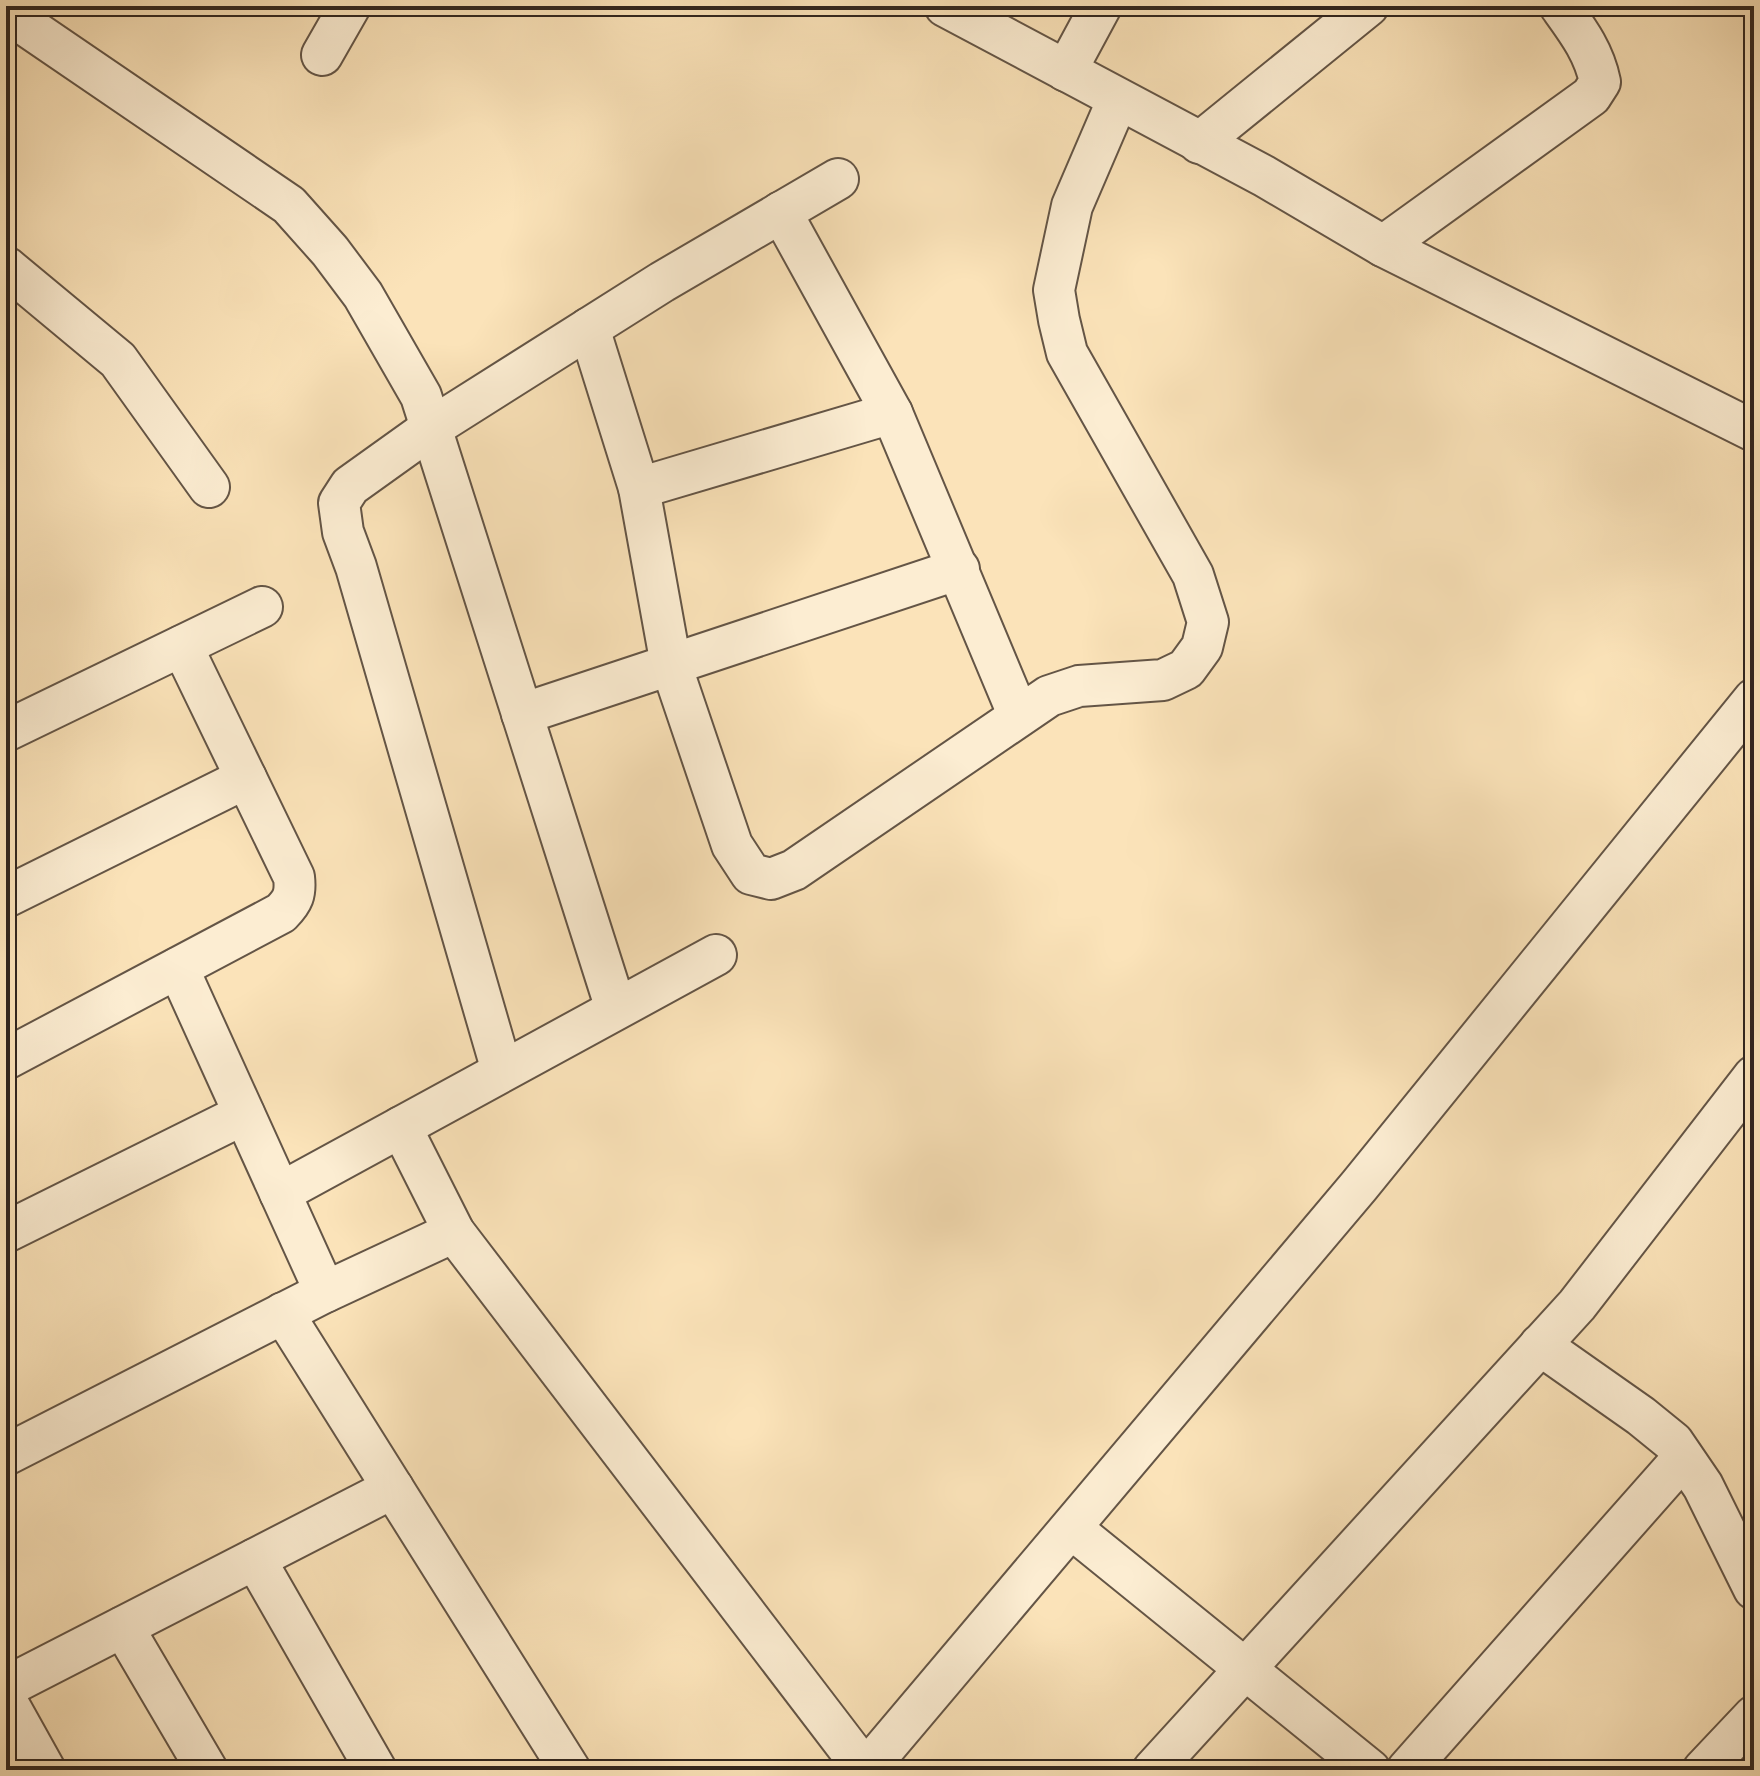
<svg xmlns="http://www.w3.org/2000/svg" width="1760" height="1776" viewBox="0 0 1760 1776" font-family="Alegreya,serif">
	<rect width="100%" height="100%" fill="#fbe3b9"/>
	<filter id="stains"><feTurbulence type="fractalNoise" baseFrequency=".0025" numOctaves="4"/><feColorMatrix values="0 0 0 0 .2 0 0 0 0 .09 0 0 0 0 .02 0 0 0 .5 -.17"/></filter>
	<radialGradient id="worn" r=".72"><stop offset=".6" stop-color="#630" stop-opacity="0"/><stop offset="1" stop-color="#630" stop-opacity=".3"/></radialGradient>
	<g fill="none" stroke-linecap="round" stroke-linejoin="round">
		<defs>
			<g id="minor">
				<polyline points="945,6 1264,176 1383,246 1754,431"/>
				<polyline points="6,12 289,205 330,251 363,295 421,396 616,1009"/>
				<polyline points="322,55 350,6"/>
				<polyline points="1066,71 1101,6"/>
				<polyline points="1199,143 1368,6"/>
				<polyline points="781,212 892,413 1018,714"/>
				<path d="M1383,246L1591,96L1600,82C1594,52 1578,31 1560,6"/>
				<polyline points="6,267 118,360 209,487"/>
				<polyline points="589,328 639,488 671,665 732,845 751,874 771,879 794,870 1049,696 1079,686 1163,680 1186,669 1202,647 1208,622 1193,575 1067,353 1059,320 1054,290 1072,206 1118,99"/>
				<polyline points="639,488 892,413"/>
				<polyline points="522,714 959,569"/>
				<polyline points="6,731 262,607"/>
				<polyline points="6,897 246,778"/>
				<polyline points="178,968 325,1292"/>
				<path d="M6,1059L281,913C293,901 296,894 294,877L182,646"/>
				<polyline points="502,1071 356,567 343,532 339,503 350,486 431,428 662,282 838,179"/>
				<polyline points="401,1127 454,1232 865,1770"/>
				<polyline points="280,1193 716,955"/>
				<polyline points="6,1232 244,1114"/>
				<polyline points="283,1313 570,1770"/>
				<polyline points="1540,1345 1641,1416 1673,1442 1703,1486 1754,1589"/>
				<polyline points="6,1455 325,1292 454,1232"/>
				<polyline points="1071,1528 1370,1770"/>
				<polyline points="255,1559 376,1770"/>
				<polyline points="123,1627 207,1770"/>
				<polyline points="6,1687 393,1488"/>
				<polyline points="6,1700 45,1770"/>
				<polyline points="866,1770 1359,1186 1754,699"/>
				<polyline points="1153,1770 1577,1305 1754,1076"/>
				<polyline points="1407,1770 1683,1458"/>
				<polyline points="1703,1770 1754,1716"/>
			</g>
		</defs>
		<use href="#minor" stroke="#645546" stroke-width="44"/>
		<use href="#minor" stroke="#fcedd2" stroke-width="40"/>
	</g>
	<rect width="1760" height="1776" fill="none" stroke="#fbe3b9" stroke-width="32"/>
	<rect x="8" y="8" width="1744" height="1760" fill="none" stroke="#31261f" stroke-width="4"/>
	<rect x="16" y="16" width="1728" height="1744" fill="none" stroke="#31261f" stroke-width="2"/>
	<rect width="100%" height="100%" filter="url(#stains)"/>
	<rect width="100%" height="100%" fill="url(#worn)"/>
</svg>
